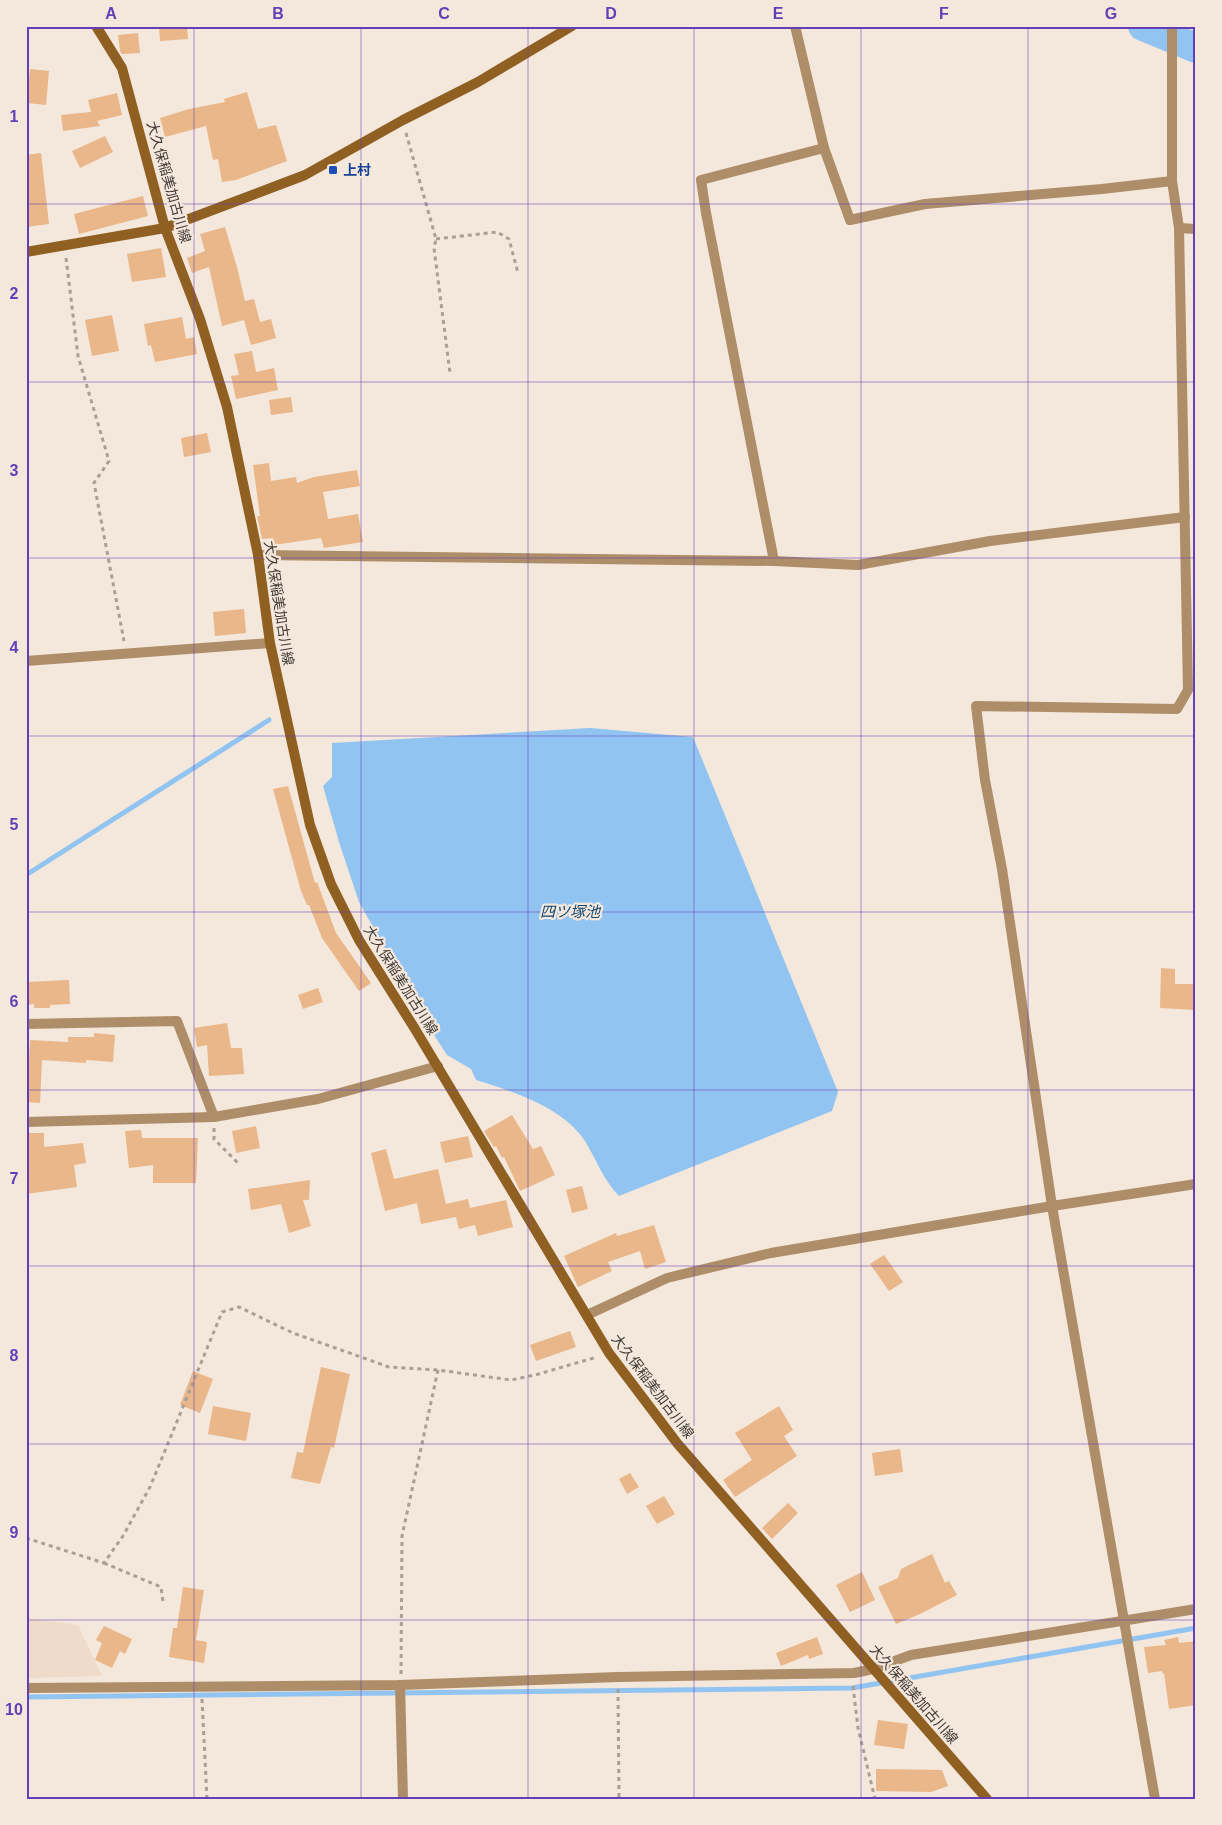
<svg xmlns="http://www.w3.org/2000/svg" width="1222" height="1825" viewBox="0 0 1222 1825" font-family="Helvetica,'Noto Sans JP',sans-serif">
	<rect width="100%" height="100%" fill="#f4e7db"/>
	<polygon fill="#eedbca" points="26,1618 78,1625 102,1676 26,1678"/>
	<path fill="#92c4f2" d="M590,728L693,737L838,1092L832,1111L619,1196C604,1181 596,1159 585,1141C563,1107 512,1091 476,1080L471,1069L447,1055L432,1032L359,902L339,842L323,786L332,777V743Z"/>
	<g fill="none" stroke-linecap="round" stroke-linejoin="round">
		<g stroke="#92c4f2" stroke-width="5">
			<polyline points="26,875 269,720"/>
			<polyline points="26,1697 852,1688 1196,1628"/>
		</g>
		<polyline stroke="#92c4f2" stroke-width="30" points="1143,26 1196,48"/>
	</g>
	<g fill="#e9b789">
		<polygon points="159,26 187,26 188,39 160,41"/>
		<polygon points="138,33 140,53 122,54 120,51 118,35"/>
		<polygon points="30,69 49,71 46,105 27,103"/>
		<polygon points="247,92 258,129 276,125 287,161 236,180 222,182 218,159 213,160 206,126 165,137 160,118 189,109 225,102 224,99"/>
		<polygon points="117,93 122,115 97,121 100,126 63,131 61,115 91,112 88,100"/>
		<polygon points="105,136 113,152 80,168 72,151"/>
		<polygon points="41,153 49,224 26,227 26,155"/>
		<polygon points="143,196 148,216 79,234 74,214"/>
		<polygon points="225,227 237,267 245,301 254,299 260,322 271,319 276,338 251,345 244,320 222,326 209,267 192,273 187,258 205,251 200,234"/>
		<polygon points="161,248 166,277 132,282 127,254"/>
		<polygon points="112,315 119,351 92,356 85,320"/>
		<polygon points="182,317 186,339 194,337 197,354 155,362 151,345 148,346 144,324"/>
		<polygon points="252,351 256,372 274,368 278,390 236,399 231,376 239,375 234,354"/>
		<polygon points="291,397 293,412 271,415 269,400"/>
		<polygon points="207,433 211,452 184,457 181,438"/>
		<polygon points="269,463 271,481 296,477 297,483 314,477 357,470 360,486 323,492 328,519 358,514 363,542 324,548 321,538 274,545 273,538 262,539 257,516 260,516 253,465"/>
		<polygon points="244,609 246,633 215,636 213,612"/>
		<polygon points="288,786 315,883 317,882 336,933 371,983 359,991 322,938 309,905 307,905 301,891 273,789"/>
		<polygon points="1161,968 1175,969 1175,984 1196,984 1196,1010 1160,1008"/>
		<polygon points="69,980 70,1004 50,1005 50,1008 34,1008 34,1004 26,1005 26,982"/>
		<polygon points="318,988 323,1002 303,1009 298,995"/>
		<polygon points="227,1023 231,1048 242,1048 244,1074 209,1076 207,1045 197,1047 194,1028"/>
		<polygon points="94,1033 115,1035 113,1062 86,1060 86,1063 42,1060 40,1103 26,1102 26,1079 28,1079 30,1040 68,1042 68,1037 94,1037"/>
		<polygon points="512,1115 533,1149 541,1146 555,1175 520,1191 504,1157 502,1158 496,1146 494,1147 484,1131"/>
		<polygon points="256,1126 260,1148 236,1153 232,1131"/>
		<polygon points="141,1130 142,1138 198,1138 196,1183 153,1183 153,1165 129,1168 125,1131"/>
		<polygon points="27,1133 44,1133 44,1147 83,1143 86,1163 74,1165 77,1187 26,1194 26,1175 28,1175"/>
		<polygon points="468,1136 473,1157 445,1163 440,1142"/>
		<polygon points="386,1149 394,1179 438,1169 446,1204 468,1199 470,1208 506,1200 513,1227 478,1236 475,1225 459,1229 456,1217 421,1224 417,1203 385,1211 371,1153"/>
		<polygon points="310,1180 309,1200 303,1200 311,1226 289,1233 281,1204 251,1210 248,1189"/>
		<polygon points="582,1186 588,1209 572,1213 566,1190"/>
		<polygon points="654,1225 666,1262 645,1269 640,1251 608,1262 612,1271 578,1287 564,1256 616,1233 617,1236"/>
		<polygon points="884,1255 903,1282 889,1291 870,1264"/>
		<polygon points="570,1331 576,1347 536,1361 530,1345"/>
		<polygon points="321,1367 350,1374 334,1448 331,1447 320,1484 291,1478 297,1452 303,1453"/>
		<polygon points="193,1371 213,1379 200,1413 180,1405"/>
		<polygon points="213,1406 251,1413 246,1441 208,1434"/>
		<polygon points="779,1406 793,1430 784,1436 797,1456 735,1497 723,1480 752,1460 735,1433"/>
		<polygon points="900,1449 903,1472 875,1476 872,1453"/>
		<polygon points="630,1473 639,1487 627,1494 619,1479"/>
		<polygon points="664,1496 675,1514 657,1524 646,1506"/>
		<polygon points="788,1503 798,1513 772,1539 762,1528"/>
		<polygon points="932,1554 945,1583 949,1581 957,1595 920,1614 896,1624 878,1587 898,1578 901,1569"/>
		<polygon points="862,1572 875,1600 850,1612 836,1585"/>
		<polygon points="183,1587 204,1590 196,1640 207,1642 204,1663 169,1657 173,1628 177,1628"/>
		<polygon points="104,1626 132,1639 125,1654 120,1651 112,1668 95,1660 102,1643 96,1640"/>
		<polygon points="817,1637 823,1654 809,1659 808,1655 781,1666 776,1653"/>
		<polygon points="1178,1637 1179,1643 1196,1641 1196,1705 1169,1709 1164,1673 1163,1674 1162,1671 1148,1673 1144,1647 1166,1645 1164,1640"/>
		<polygon points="878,1720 908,1724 904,1749 874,1745"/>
		<polygon points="876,1769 942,1770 948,1786 931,1792 876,1791"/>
	</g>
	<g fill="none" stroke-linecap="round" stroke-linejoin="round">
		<g stroke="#a89f96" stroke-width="3" stroke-dasharray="4 4" stroke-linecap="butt">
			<polyline points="406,133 436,239 434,248 450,373"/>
			<polyline points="436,239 497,232 509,239 518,273"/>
			<polyline points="66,258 78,356 109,461 94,483 124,641"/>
			<polyline points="214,1128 214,1139 238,1163"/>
			<polyline points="26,1538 104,1563 123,1536 150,1487 222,1312 239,1307 293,1333 389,1367 438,1370 511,1380 535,1375 597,1357"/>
			<polyline points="104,1563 161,1587 163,1602"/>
			<polyline points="401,1674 402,1536 438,1370"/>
			<polyline points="853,1686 858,1728 875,1799"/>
			<polyline points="618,1689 619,1799"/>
			<polyline points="202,1699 207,1799"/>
		</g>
		<g stroke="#ae8d69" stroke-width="10">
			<polyline points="795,26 824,148 850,220 925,204 1102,189 1172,181"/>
			<polyline points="1179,228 1196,229"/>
			<polyline points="258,555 774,561 858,565 990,541 1185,517"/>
			<polyline points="774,561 706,213 701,180 824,148"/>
			<polyline points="26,661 270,643"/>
			<polyline points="26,1024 177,1021 214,1117"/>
			<polyline points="26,1122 214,1117 318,1099 438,1066"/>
			<polyline points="587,1315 667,1278 771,1253 1052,1206 1196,1184"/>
			<polyline points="400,1685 403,1799"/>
			<polyline points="26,1688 400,1685 618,1677 854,1673 873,1669 911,1655 1196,1609"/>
			<polyline points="1155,1799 1052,1206 1002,869 985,780 976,706 1177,709 1188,690 1179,228 1172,181 1172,26"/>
		</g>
		<g stroke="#906023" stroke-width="10">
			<polyline points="96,26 122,68 165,228 200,319 227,407 258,555 270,643 310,825 331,884 359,940 415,1029 609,1353 677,1443 987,1799"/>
			<polyline points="26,252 165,228 305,175 403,120 478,82 572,26"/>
		</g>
	</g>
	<path fill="none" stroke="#643eb6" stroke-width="1" stroke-opacity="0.55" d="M194,26V1799M361,26V1799M528,26V1799M694,26V1799M861,26V1799M1028,26V1799M26,204H1196M26,382H1196M26,558H1196M26,736H1196M26,912H1196M26,1090H1196M26,1266H1196M26,1444H1196M26,1620H1196"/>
	<rect fill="#1a4fb4" stroke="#f4e7db" stroke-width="2" x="328" y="165" width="10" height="10" rx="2.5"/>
	<g text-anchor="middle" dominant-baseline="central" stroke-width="4.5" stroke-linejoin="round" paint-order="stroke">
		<g font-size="14" font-weight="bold" fill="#164399" stroke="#f4e7db" text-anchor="start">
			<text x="343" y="170">上村</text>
		</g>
		<g font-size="14" fill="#3f3a35" stroke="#f4e7db">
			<text transform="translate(169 182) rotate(74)">大久保稲美加古川線</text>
			<text transform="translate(279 603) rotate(81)">大久保稲美加古川線</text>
			<text transform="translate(401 980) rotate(58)">大久保稲美加古川線</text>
			<text transform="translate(653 1386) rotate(53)">大久保稲美加古川線</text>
			<text transform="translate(914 1694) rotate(49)">大久保稲美加古川線</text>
		</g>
		<g font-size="15" font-style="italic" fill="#104772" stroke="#f4e7db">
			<text x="570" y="911">四ツ塚池</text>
		</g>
	</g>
	<rect width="1222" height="1825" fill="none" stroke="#f4e7db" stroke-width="55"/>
	<rect x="28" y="28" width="1166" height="1770" fill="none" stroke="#643eb6" stroke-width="2"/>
	<g font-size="16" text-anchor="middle" font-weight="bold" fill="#643eb6">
		<text x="111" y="19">A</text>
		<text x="278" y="19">B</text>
		<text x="444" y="19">C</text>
		<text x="611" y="19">D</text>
		<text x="778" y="19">E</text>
		<text x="944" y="19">F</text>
		<text x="1111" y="19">G</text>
		<text x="14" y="122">1</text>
		<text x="14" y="299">2</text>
		<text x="14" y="476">3</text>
		<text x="14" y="653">4</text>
		<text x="14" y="830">5</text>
		<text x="14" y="1007">6</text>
		<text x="14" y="1184">7</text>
		<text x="14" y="1361">8</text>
		<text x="14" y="1538">9</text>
		<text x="14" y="1715">10</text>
	</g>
</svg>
